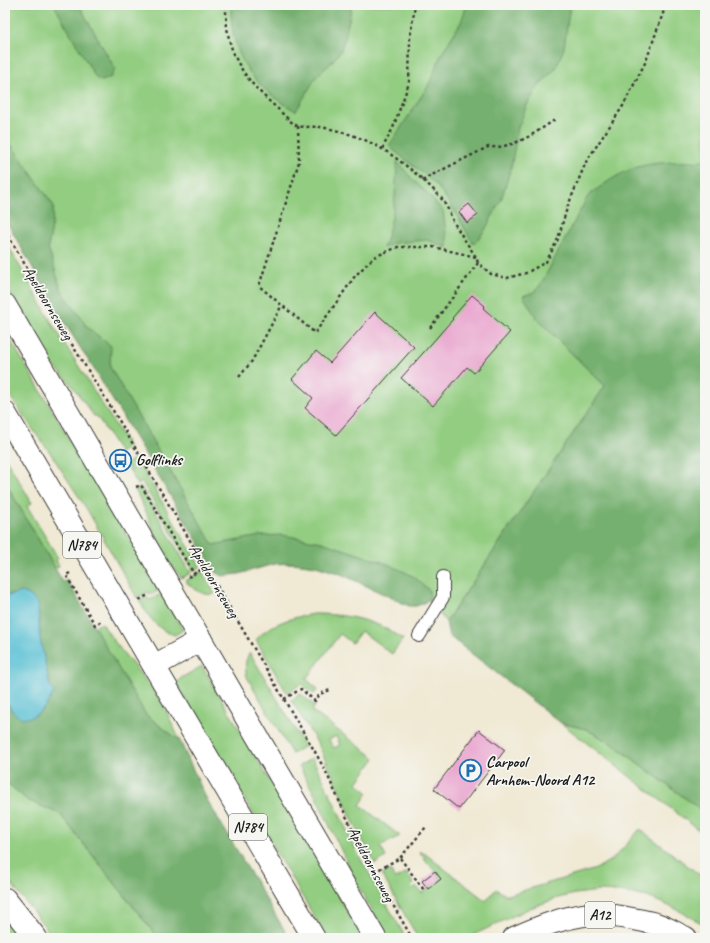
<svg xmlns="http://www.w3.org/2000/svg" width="710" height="943" viewBox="0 0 710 943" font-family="Caveat,sans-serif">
	<rect width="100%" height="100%" fill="#f6f6f2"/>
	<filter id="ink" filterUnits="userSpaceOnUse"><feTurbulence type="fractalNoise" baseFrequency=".025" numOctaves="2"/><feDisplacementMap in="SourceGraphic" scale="8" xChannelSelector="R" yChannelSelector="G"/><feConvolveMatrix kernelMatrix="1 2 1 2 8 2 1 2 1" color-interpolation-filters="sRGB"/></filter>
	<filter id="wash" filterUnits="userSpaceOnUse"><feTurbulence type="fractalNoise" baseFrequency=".012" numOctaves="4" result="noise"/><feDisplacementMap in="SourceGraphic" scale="16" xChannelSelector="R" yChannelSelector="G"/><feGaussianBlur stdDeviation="0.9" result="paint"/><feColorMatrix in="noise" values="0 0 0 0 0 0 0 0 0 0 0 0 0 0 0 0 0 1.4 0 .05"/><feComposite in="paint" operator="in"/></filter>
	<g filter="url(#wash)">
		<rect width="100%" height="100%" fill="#f0e9d4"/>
		<g fill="#93cd81" stroke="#58744e" fill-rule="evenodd">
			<polygon points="5,5 705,5 705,182 538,320 605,386 446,622 423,593 340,563 263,563 225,575 5,207"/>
			<polygon points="5,240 53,325 129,447 120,453 97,416 94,416 70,383 54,366 46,355 5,284"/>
			<polygon points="5,331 160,590 150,595 148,592 137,598 88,511 51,454 36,434 5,389"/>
			<polygon points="5,457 32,503 27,506 58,558 56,560 59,566 55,568 5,482"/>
			<polygon points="136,458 200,566 200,567 194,571 142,482 138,485 126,464"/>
			<path d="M141,487L191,573L182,578C158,555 152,519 135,490Z"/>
			<path d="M202,571L215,594C203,597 193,588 185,581Z"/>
			<path d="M162,593L183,630L175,635C157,631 148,615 139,601L147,597L150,600Z"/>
			<path d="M314,614C346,614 377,620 403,639L392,654L361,631L352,643L340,634L306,679L318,689L314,694L301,684L287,693L256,640C270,623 293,617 314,614Z"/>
			<path d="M102,623C117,648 137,668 154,691C165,706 172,724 180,741L146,715L94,627Z"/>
			<path d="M250,653L305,746L292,754L247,677C245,668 244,660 250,653Z"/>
			<polygon points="202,666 363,938 327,938 176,684 181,678"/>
			<path d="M301,694L315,706L312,711L375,758L357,783L368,793L360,805L400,836L380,846L386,857L375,864L354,823L319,746L291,700ZM336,736L340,745L334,748L329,740Z"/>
			<polygon points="561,723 586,729 614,745 705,813 705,835"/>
			<polygon points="312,758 321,775 359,856 406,938 389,938 359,888 315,795 299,766"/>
			<polygon points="5,781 27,800 60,814 158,938 54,938 5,876"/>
			<polygon points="640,829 705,879 705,925 676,909 648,897 620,892 599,891 575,894 558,898 530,908 467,938 418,938 382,875 390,870 395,879 406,873 414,884 411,886 413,889 416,886 422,893 441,879 420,853 421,851 423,854 424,853 486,901 496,889 504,894 508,895 596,869 614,858"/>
			<polygon points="5,916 22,938 5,938"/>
		</g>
		<g fill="#76b06f" stroke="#496646">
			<polygon points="54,5 79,5 115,69 111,77 102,81 96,78"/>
			<path d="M231,5H352L345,38L340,52L331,63L316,77L296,111C253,88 230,55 231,5Z"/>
			<path d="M467,5H570L564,48L556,68L538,87L527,105L518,128L511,168L501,200L485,230L474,244C461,224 452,203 436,185C421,170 404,160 389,146L428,86L442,53L461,22Z"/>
			<polygon points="5,136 54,206 51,233 48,247 61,289 87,327 111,346 110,367 213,545 260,536 282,535 322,542 388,564 413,576 429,590 430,598 424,603 416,606 409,606 341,574 316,566 293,563 274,564 239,574 221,576 216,572 97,374 62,319 5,219"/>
			<path d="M397,161L413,180L426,192L443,211L447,239V248L427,240L394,243L383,248C394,221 396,190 397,161Z"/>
			<path d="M705,161V813L614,745L586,729L561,723L449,636L446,622L605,386L538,320L523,296L534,292L541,284L588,196C601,186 616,175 632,169C650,161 685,162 705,161Z"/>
			<path d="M5,482L63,582L67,580L146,715L180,741L206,798L289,938H158L60,814L27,800L5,781V698L28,717C45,712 46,706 53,691L50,686L40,638L38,604L11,594L5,596Z"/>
		</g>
		<path fill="#57c0d4" stroke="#3a6e78" d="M23,592L31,596L38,604L40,638L50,686L54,691C49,706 29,729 13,712C10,708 8,702 5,698V596Z"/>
		<g id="blocks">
			<g fill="#eaa8d0">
				<polygon points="469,204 478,215 467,223 459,212"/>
				<polygon points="472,295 485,306 483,308 510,332 474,373 467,367 433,406 401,378 453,319 452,318"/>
				<polygon points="375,312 414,347 336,435 305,408 313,398 292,379 316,351 330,363"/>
				<polygon points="479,730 505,750 459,809 434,789"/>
				<polygon points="435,871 441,879 428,889 422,881"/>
			</g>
		</g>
	</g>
	<g filter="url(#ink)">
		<use href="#blocks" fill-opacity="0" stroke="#3c3b38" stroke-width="1"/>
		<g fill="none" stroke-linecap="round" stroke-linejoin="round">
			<defs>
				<polyline id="service" points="419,636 443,597 443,577"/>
				<g id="primary">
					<polyline points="5,305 375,938"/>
					<polyline points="5,413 314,938"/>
					<polyline points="154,666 201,640"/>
				</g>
				<g id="motorway">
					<polyline points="5,899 36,938"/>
					<path d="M514,938C539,927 565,916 593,914C608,914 641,920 656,924C666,927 677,934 686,938"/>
				</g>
			</defs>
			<use href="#service" stroke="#3c3b38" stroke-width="14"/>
			<use href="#primary" stroke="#3c3b38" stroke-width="24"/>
			<use href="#motorway" stroke="#3c3b38" stroke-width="24"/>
			<g stroke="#3c3b38" stroke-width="2.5" stroke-dasharray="3 3" stroke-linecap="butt">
				<path d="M226,5C225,54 243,78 278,109C282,113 293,125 298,126C305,128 313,126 320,127C340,130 364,138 382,149C398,158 434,187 444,202C448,208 450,215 453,221C460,233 468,245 476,257L478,263"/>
				<polyline points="298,126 299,162 259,286 315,333 355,276 374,257 398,247 433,247 476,257"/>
				<polyline points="382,149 393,128 409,83 410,38 415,5"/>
				<path d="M422,180L488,147C514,149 535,133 556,119"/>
				<polyline points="5,230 58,322 117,417 314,750 326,772 363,853 412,938"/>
				<polyline points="430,328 478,263 491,274 507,278 526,273 546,262 558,239 567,208 586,162 623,106 646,61 666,5"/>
				<polyline points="239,377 252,361 282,305"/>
				<polyline points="136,487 141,485 194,574"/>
				<polyline points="70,573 66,575 95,625 103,620"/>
				<polyline points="188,577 206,567"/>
				<polyline points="139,600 148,595"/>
				<polyline points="284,699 301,689 315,701 320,694 330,690"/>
				<polyline points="400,858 424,890"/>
				<polyline points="374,872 400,858 426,827"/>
			</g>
			<use href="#service" stroke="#fff" stroke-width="12"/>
			<use href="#primary" stroke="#fff" stroke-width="22"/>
			<use href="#motorway" stroke="#fff" stroke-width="22"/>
		</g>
	</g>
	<defs>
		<symbol id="bus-ring" viewBox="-11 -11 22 22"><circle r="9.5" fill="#f6f6f2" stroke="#1f6fb2" stroke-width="1.5"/><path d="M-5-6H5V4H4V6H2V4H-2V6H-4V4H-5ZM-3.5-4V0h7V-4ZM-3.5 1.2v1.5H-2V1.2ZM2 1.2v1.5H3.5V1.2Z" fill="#1f6fb2"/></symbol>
		<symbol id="parking-ring" viewBox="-11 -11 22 22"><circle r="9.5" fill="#f6f6f2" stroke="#1f6fb2" stroke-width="1.5"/><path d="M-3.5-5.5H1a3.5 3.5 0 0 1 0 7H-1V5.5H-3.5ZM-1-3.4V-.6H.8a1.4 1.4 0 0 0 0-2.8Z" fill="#1f6fb2"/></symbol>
	</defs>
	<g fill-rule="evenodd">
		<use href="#bus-ring" x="108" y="448" width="25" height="25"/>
		<use href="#parking-ring" x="458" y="758" width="25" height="25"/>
	</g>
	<g text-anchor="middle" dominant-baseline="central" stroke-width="3.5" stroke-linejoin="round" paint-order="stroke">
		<g fill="#f6f6f2" stroke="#5d5d5c" stroke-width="1">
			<rect x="63" y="532" width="38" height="26" rx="3"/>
			<rect x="229" y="814" width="38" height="26" rx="3"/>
			<rect x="585" y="902" width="30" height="26" rx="3"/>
		</g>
		<g font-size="15" font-weight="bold" fill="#1c1c1c">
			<text x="82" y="545">N784</text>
			<text x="248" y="827">N784</text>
			<text x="600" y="915">A12</text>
		</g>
		<g font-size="16" fill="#1c1c1c" stroke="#f6f6f2">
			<text transform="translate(48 303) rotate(59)">Apeldoornseweg</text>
			<text transform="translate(214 581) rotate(59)">Apeldoornseweg</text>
			<text transform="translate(371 864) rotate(62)">Apeldoornseweg</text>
		</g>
		<g font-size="16" font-weight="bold" fill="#1c1c1c" stroke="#f6f6f2" text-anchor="start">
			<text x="136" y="460">Golflinks</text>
			<text x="486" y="762">Carpool<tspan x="486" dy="18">Arnhem-Noord A12</tspan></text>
		</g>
	</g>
	<rect width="710" height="943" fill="none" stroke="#f6f6f2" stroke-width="20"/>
</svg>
